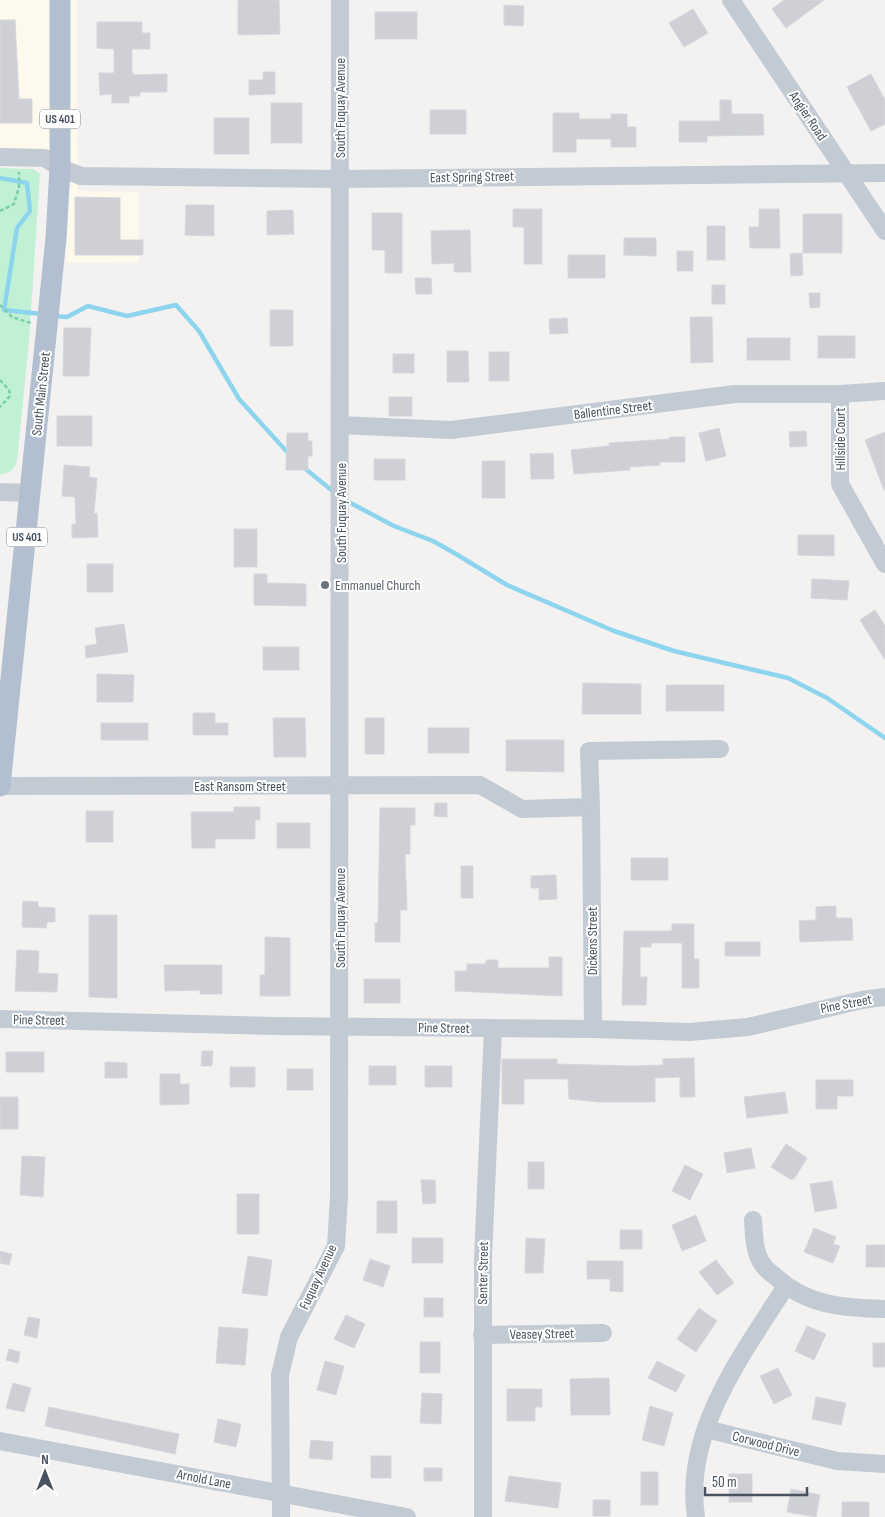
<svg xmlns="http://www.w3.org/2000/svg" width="885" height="1517" viewBox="0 0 885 1517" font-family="'Sofia Sans Condensed',sans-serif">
	<rect width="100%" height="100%" fill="#f4f1f1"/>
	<polygon fill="#fdf9ec" points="0,0 77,0 78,191 138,192 139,262 66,263 71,160 42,149 0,149"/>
	<path fill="#c0f1d5" d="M0,168L33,169L40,174L29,341L17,461C14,470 9,474 0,474Z"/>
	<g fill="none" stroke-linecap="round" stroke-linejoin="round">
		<g stroke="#8dd5ee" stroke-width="4.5">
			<polyline points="0,178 27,183 30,211 17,228 4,310 42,314"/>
			<polyline points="55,316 67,317 88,306 127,316 176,305 199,331 239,399 289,454"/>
			<polyline points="302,466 335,493"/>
			<polyline points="343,499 394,526 433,541 456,554 507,585 614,631 674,651 788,678 827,698 885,738"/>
		</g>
	</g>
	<g fill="#ced0d6" stroke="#d5d7dd">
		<polygon points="238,0 279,0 280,34 238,35"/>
		<polygon points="784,0 824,0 786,28 772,9"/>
		<polygon points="504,5 524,6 523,26 504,25"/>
		<polygon points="693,9 708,33 684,47 669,23"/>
		<rect x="375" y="12" width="42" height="27"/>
		<polygon points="0,20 15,20 19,99 32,99 32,123 0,123"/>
		<polygon points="97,22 142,22 142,33 150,33 150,49 132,49 132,72 134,75 167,74 167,92 140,92 140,96 129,96 129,103 112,103 112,94 100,95 99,73 114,73 114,49 97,48"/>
		<polygon points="263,72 275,72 275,94 249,95 249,80 263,80"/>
		<polygon points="871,74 885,100 885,124 871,131 847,87"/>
		<polygon points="720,100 731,100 732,114 763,114 764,135 707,136 707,142 679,142 679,121 720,121"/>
		<rect x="271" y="103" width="31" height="40"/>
		<rect x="430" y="110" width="36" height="24"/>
		<polygon points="553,113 579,113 579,119 611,119 611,114 627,114 627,127 636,127 636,147 611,147 611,139 576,139 576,152 553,152"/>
		<rect x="214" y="118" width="35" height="36"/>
		<polygon points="75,197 120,198 120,240 143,240 143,255 75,255"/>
		<polygon points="186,205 214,205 214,236 185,235"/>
		<polygon points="513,209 542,209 542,264 524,264 524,227 513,227"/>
		<polygon points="759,209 779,209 780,248 750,248 749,227 759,227"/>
		<polygon points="293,210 294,234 267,235 267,211"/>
		<polygon points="372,213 402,213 402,273 385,273 385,250 372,250"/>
		<rect x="803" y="214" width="39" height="39"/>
		<rect x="707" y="226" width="18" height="34"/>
		<polygon points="470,230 471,272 454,272 454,263 432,264 431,231"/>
		<polygon points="624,238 656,238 656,256 624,255"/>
		<rect x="677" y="251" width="16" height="20"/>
		<polygon points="802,253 803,275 791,276 790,254"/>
		<rect x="568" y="255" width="37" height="23"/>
		<polygon points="415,278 431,278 432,294 416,294"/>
		<rect x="712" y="285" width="13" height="19"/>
		<polygon points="809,293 820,293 820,307 810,308"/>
		<rect x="270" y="310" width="23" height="36"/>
		<polygon points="690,317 712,317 713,362 691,363"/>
		<polygon points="567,318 568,333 550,334 549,319"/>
		<polygon points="64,328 91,328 89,376 63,376"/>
		<rect x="818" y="336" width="37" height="22"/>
		<rect x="747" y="338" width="43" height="22"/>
		<polygon points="447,351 468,351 469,382 447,382"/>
		<rect x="489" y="352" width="20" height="29"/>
		<rect x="393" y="354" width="21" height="19"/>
		<rect x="389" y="397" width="23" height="19"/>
		<rect x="57" y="416" width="35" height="30"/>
		<polygon points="719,428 726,456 706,461 699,433"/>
		<polygon points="806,431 807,446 790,447 789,432"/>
		<polygon points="885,432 885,489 884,490 865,440"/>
		<polygon points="287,433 308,433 308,441 312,441 312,456 308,456 308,470 286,470"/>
		<polygon points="670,437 685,437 685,462 660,462 660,465 630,467 630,470 574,474 571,450 609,446 609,443 670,439"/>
		<polygon points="553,453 554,479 531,479 530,454"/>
		<rect x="374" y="459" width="31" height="21"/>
		<rect x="482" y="461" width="23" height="37"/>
		<polygon points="64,465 90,467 89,477 97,478 94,514 97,513 98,537 72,538 72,524 76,524 75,497 62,496"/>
		<rect x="234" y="529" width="23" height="38"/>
		<polygon points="798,535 834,535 834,556 798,555"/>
		<rect x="87" y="564" width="26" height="28"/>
		<polygon points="254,574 267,574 267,583 306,584 306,606 254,605"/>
		<polygon points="812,579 849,581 847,600 811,598"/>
		<polygon points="875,610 885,626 885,660 860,620"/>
		<polygon points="124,624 128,652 86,658 85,646 97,644 95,628"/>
		<rect x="263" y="647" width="36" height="23"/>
		<polygon points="97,674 134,675 133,702 97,702"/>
		<polygon points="583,683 641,684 641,714 582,714"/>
		<rect x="666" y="685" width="58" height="26"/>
		<polygon points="193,713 215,713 215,723 228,723 228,735 193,735"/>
		<polygon points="273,718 305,718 306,757 274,757"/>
		<rect x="365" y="718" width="19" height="36"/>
		<rect x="101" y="723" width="47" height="17"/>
		<rect x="428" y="728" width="41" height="25"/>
		<polygon points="506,740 564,740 564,772 506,771"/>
		<polygon points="435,803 447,803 447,817 434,816"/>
		<polygon points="234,807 260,807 260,820 255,820 255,839 215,839 215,848 192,848 191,812 234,812"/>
		<polygon points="380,808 415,808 415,825 410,825 410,854 405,854 407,910 400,910 400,942 375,942 375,923 378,923"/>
		<rect x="86" y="811" width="27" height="31"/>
		<rect x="277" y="823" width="33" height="25"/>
		<rect x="631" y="858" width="37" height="22"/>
		<rect x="461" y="866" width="12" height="32"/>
		<polygon points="556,875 557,899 539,900 539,888 531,888 531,876"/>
		<polygon points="23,901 38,902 38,907 55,908 55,922 47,922 46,928 22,927"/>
		<polygon points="836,906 836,918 852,918 853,940 800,942 799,921 816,920 816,907"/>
		<polygon points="89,915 117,915 117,998 89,997"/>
		<polygon points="672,924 694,924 694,959 699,959 699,988 682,988 682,943 651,943 651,947 640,947 640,977 647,977 646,1005 622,1005 624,931 672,931"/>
		<polygon points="265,937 290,938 290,996 260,996 260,975 265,975"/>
		<rect x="725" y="942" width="35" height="14"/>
		<polygon points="17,950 39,951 38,973 58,974 57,992 15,991"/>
		<polygon points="549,957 562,957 562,996 455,991 455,971 467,971 467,964 486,964 486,960 498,960 498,968 549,968"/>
		<polygon points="164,965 222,965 222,994 200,994 200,990 165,991"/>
		<rect x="364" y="979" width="36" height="24"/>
		<polygon points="202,1051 213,1051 212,1066 201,1066"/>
		<rect x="6" y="1052" width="38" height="20"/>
		<polygon points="694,1058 695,1097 680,1097 680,1077 655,1078 655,1102 600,1102 569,1099 568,1079 524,1079 524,1104 502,1104 502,1059 557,1059 557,1064 632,1066 663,1065 663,1059"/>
		<polygon points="105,1062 127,1063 127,1078 105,1078"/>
		<rect x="369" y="1066" width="27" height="19"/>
		<rect x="425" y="1066" width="27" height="21"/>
		<rect x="230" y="1067" width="25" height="20"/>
		<rect x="287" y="1069" width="26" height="21"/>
		<polygon points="160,1074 180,1074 180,1084 189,1084 189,1104 160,1105"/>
		<polygon points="816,1080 853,1080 853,1096 837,1096 837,1109 816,1109"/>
		<polygon points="785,1092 788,1113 747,1118 744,1097"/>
		<rect x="0" y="1097" width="18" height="32"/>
		<polygon points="786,1144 807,1158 794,1179 790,1179 771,1167"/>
		<polygon points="751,1148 755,1168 727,1173 724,1153"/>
		<polygon points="22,1156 45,1157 43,1197 20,1195"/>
		<rect x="528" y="1162" width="16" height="27"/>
		<polygon points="685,1165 703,1174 690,1200 672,1191"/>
		<polygon points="421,1180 435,1180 436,1203 423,1204"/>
		<polygon points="832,1181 837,1208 815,1212 810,1184"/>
		<rect x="237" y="1194" width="22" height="40"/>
		<rect x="377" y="1201" width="20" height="32"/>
		<polygon points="696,1215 706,1241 682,1251 672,1225"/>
		<polygon points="814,1228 836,1237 833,1244 840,1246 833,1263 804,1252"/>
		<rect x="620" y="1230" width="22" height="19"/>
		<rect x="412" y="1238" width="31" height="25"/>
		<polygon points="526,1238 545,1239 543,1273 525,1273"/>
		<rect x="866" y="1245" width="19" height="22"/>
		<polygon points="0,1251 12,1254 9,1265 0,1263"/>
		<polygon points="248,1256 272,1260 267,1296 242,1293"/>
		<polygon points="370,1259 390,1266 383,1287 363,1280"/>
		<polygon points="716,1260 734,1283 717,1295 699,1272"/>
		<polygon points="587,1261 623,1261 623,1292 610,1291 610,1279 587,1279"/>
		<rect x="424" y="1298" width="19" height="19"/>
		<polygon points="699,1308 717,1321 696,1352 677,1339"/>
		<polygon points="346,1315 365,1324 354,1348 334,1339"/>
		<polygon points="28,1317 40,1319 37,1338 24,1335"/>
		<polygon points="807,1326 826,1334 814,1360 795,1351"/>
		<polygon points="219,1327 248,1329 245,1365 216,1363"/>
		<rect x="420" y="1342" width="20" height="31"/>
		<rect x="873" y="1343" width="12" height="24"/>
		<polygon points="9,1349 20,1352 18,1363 6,1360"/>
		<polygon points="325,1361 344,1366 336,1395 317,1390"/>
		<polygon points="657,1361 685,1375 676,1392 648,1378"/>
		<polygon points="778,1368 792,1395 774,1404 760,1376"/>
		<polygon points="609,1378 610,1415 571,1415 570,1379"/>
		<polygon points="13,1383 31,1388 24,1412 6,1408"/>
		<polygon points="507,1389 542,1389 542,1407 535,1407 535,1421 507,1421"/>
		<polygon points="422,1393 442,1394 441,1424 420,1423"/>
		<polygon points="816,1397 846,1403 841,1425 812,1419"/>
		<polygon points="650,1406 673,1413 664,1446 642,1440"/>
		<polygon points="49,1407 179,1434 175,1454 45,1426"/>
		<polygon points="218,1419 241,1424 236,1447 214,1442"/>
		<polygon points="311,1440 333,1442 332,1460 309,1458"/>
		<rect x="371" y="1456" width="20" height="22"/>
		<rect x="424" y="1468" width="18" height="13"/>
		<rect x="641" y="1472" width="17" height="33"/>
		<rect x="729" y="1474" width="23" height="28"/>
		<polygon points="509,1476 561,1483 558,1508 505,1501"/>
		<polygon points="791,1489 820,1495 816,1517 787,1512"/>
		<rect x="593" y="1500" width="17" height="16"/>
		<rect x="842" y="1502" width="27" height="15"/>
	</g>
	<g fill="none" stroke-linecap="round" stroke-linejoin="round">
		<g stroke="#78cfa9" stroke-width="2.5" stroke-dasharray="4 2.5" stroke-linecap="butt">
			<polyline points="0,211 14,204 19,187 19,172"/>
			<polyline points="0,305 12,317 31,323"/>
			<polyline points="0,380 9,390 10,396 0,407"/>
		</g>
		<g stroke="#c2cbd3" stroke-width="18">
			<polyline points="731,0 885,231"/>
			<polyline points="0,157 45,158 60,168 81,176 340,179 885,173"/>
			<polyline points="840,394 840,484 885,564"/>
			<polyline points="340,425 451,430 735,394 840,394 885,391"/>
			<polyline points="0,492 31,493"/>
			<polyline points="0,786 480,785 522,809 591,807 593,1029"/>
			<polyline points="591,807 589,751 720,749"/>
			<polyline points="0,1019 274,1026 593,1029 689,1032 748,1027 862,1000 885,997"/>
			<path d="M753,1220C754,1235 754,1253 763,1265C766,1270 773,1274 777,1278C808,1306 845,1308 885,1309"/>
			<polyline points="482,1335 603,1333"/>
			<polyline points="706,1429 837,1461 885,1464"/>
			<polyline points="0,1441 407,1517"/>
			<polyline points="281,1517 280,1375 289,1337 336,1246 339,1197 340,0"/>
			<polyline points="483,1517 483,1258 493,1029"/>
			<path d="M696,1517C683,1431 743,1354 786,1286"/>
		</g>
		<polyline stroke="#b1bfd0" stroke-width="21" points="0,786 56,238 60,168 60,0"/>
	</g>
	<circle fill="#6b7280" stroke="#fff" stroke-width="2" cx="325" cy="585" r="5"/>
	<g text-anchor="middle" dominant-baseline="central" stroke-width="4" stroke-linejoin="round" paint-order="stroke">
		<g fill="#fff" stroke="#80878f" stroke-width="1">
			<rect x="40" y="109.5" width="40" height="19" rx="4"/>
			<rect x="7" y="527.5" width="40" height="19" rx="4"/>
		</g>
		<g font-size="12" font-weight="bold" fill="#49535f">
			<text x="60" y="119">US 401</text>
			<text x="27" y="537">US 401</text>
		</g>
		<g font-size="14" fill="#49535f" stroke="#fff">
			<text transform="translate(340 108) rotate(-90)">South Fuquay Avenue</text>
			<text transform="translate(808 116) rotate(56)">Angier Road</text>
			<text transform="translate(472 177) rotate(-1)">East Spring Street</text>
			<text transform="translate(41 394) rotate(-84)">South Main Street</text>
			<text transform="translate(613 410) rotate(-7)">Ballentine Street</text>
			<text transform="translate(840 439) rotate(-90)">Hillside Court</text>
			<text transform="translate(341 513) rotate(-90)">South Fuquay Avenue</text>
			<text x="240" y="786">East Ransom Street</text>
			<text transform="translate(340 918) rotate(-90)">South Fuquay Avenue</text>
			<text transform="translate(592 941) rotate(-90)">Dickens Street</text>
			<text transform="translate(846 1004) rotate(-11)">Pine Street</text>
			<text transform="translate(39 1020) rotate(1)">Pine Street</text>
			<text transform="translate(444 1028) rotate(1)">Pine Street</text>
			<text transform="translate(483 1273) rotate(-89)">Senter Street</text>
			<text transform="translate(318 1277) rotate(-65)">Fuquay Avenue</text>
			<text transform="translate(542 1334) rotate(-1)">Veasey Street</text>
			<text transform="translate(766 1444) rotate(14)">Corwood Drive</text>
			<text transform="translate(204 1479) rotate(11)">Arnold Lane</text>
		</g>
		<g font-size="14" fill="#5b616d" stroke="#fff" text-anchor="start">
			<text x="335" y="585">Emmanuel Church</text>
		</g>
	</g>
	<g transform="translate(45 1472)" stroke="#ffffff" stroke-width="4" paint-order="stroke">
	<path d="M0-4L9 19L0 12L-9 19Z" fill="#49535f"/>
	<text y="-8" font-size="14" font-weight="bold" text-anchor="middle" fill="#49535f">N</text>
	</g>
	<path d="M705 1487v8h102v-8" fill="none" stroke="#49535f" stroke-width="2.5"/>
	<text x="712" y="1487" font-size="15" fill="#49535f" stroke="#ffffff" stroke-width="4" paint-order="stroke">50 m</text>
</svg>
